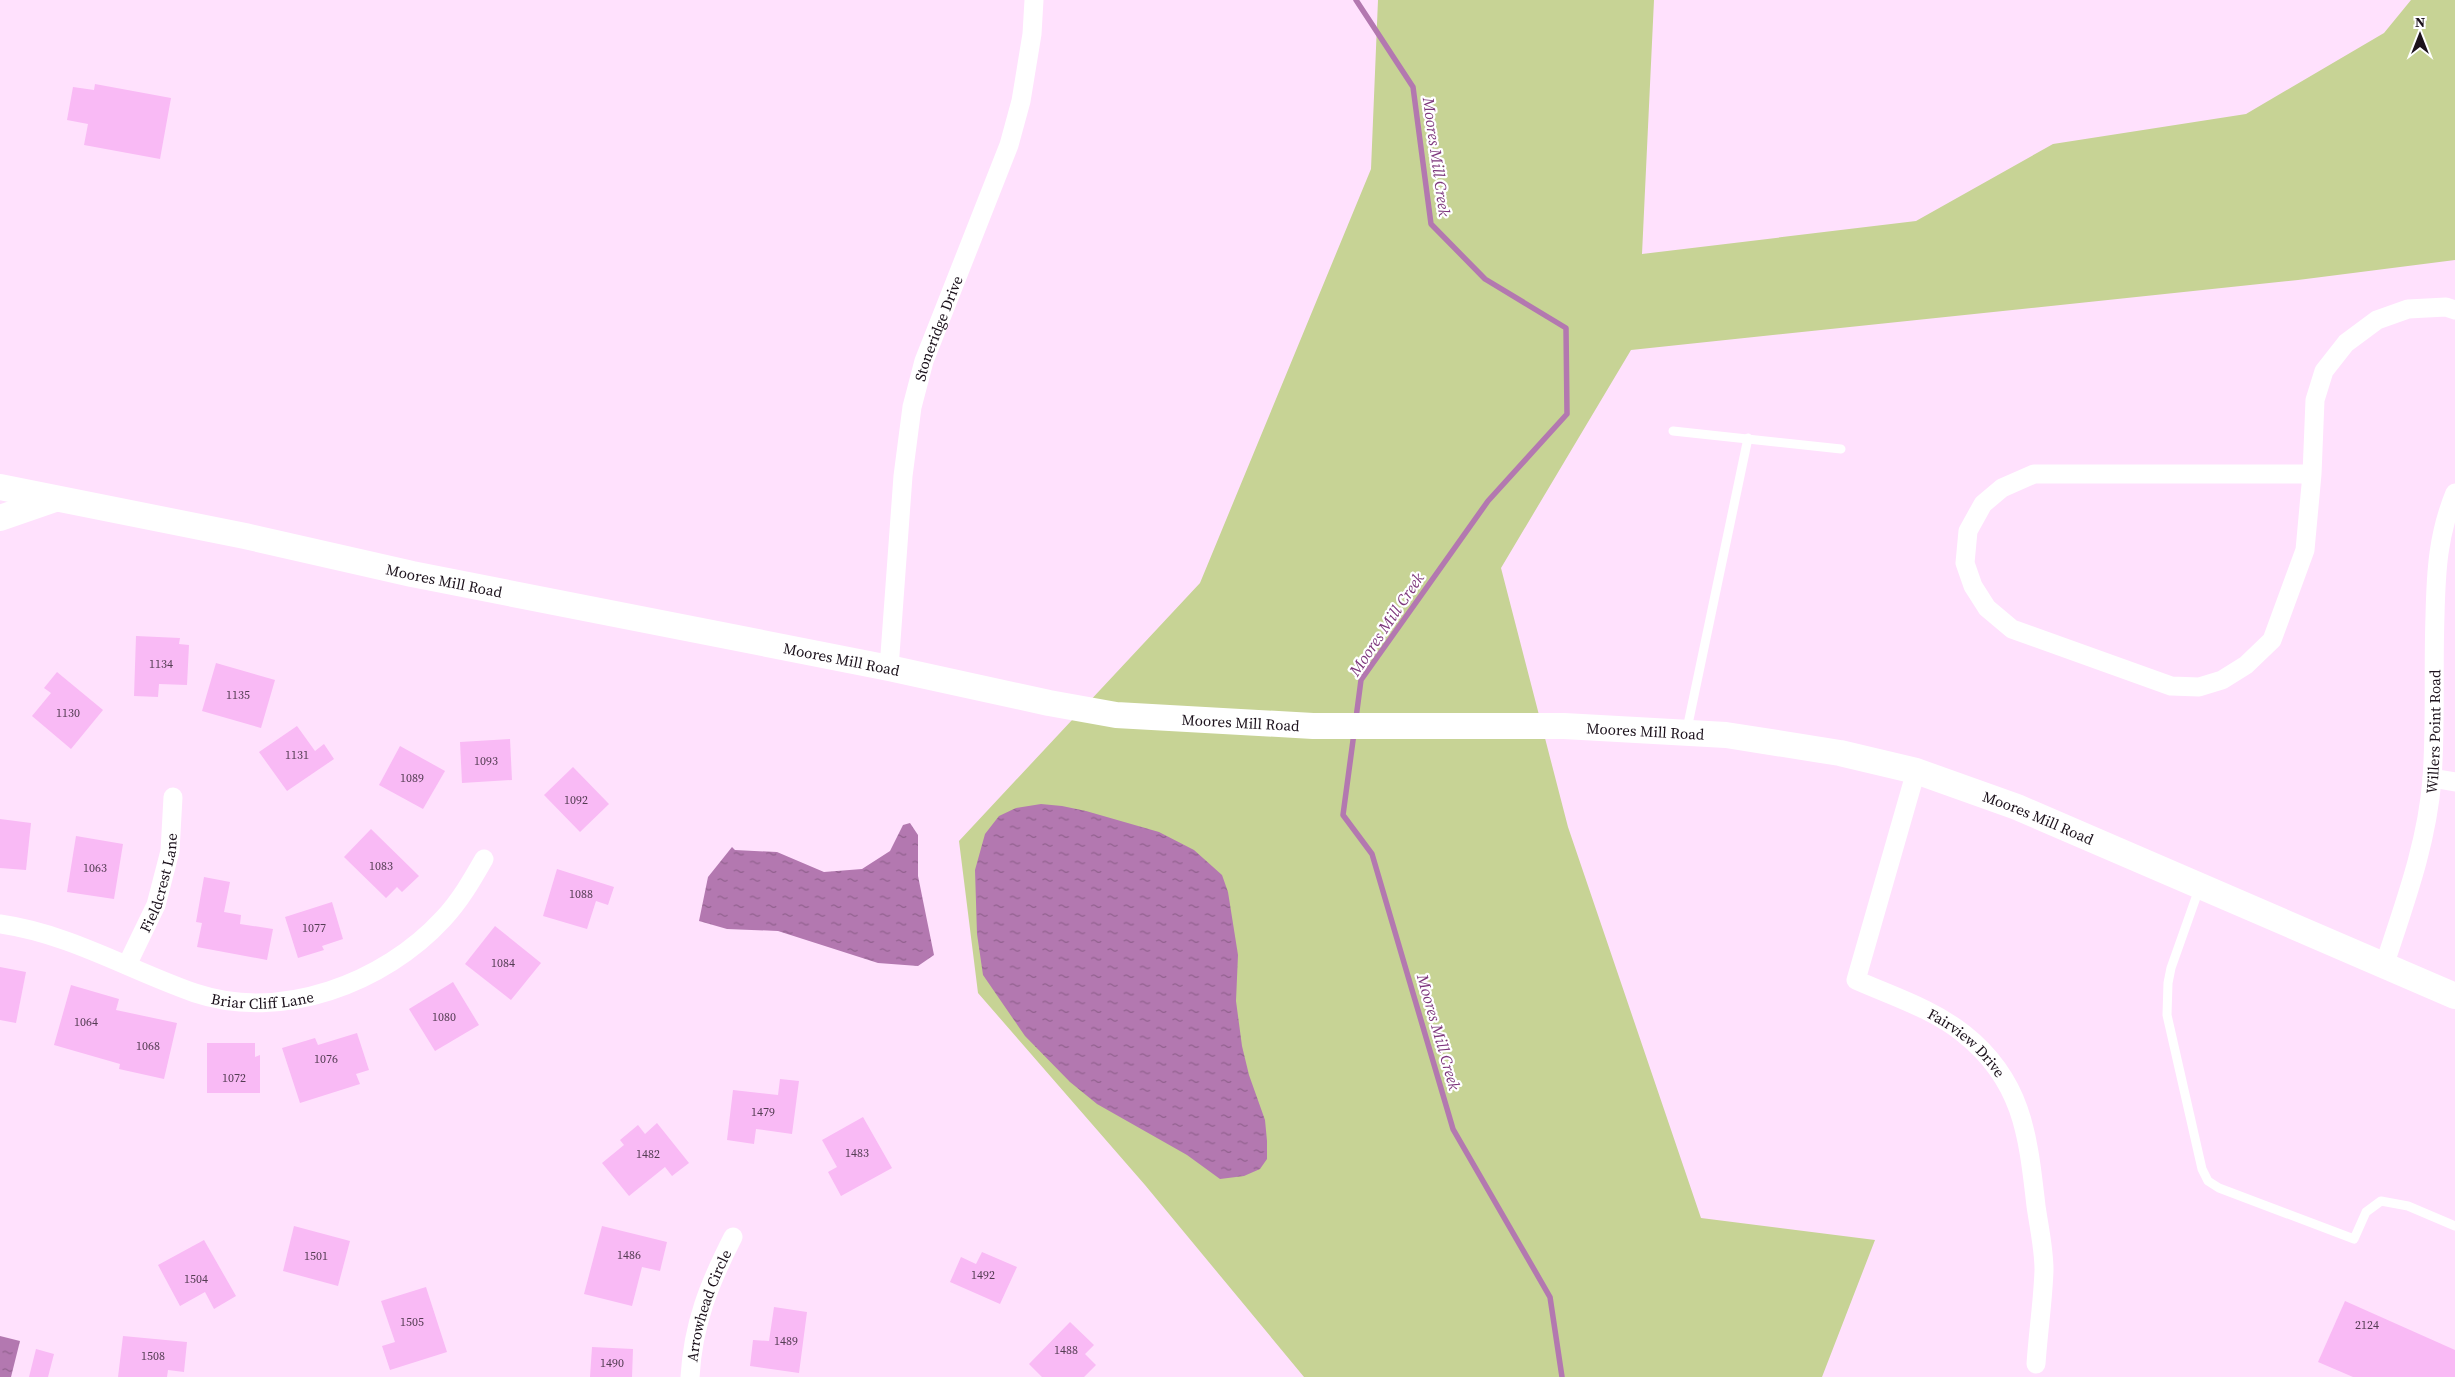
<svg xmlns="http://www.w3.org/2000/svg" width="2455" height="1377" viewBox="0 0 2455 1377" font-family="'Source Serif 4',serif">
	<defs>
		<pattern id="water-ripples" width="26" height="14" patternUnits="userSpaceOnUse" patternTransform="scale(1.25)"><rect width="26" height="14" fill="#b378b0"/><path d="M2 4q2-2 4 0t4 0M15 11q2-2 4 0t4 0" fill="none" stroke="#91618e"/></pattern>
	</defs>
	<rect width="100%" height="100%" fill="#ffe1fd"/>
	<polygon fill="#c7d395" points="1378,0 1654,0 1642,254 1916,221 2053,144 2246,114 2384,33 2411,0 2455,0 2455,260 2298,280 1631,350 1501,568 1568,827 1701,1218 1875,1240 1822,1377 1304,1377 1145,1185 978,993 959,841 1200,583 1371,169"/>
	<g fill="url(#water-ripples)">
		<polygon points="1041,804 1062,806 1086,811 1159,832 1194,850 1222,875 1228,892 1238,955 1236,1001 1242,1046 1249,1075 1265,1120 1267,1141 1267,1159 1260,1169 1244,1176 1220,1179 1187,1155 1097,1104 1070,1082 1025,1036 983,975 977,934 975,870 985,834 999,816 1016,808"/>
		<polygon points="910,823 918,835 918,876 934,955 918,966 878,963 778,931 727,929 699,921 708,877 732,847 735,850 777,852 824,872 862,869 890,851 903,825"/>
		<polygon points="0,1336 20,1341 11,1377 0,1377"/>
	</g>
	<g fill="none" stroke-linecap="round" stroke-linejoin="round">
		<g stroke="#b378b0" stroke-width="5.5">
			<polyline points="1356,718 1361,680 1488,501 1567,414 1566,328 1485,279 1431,224 1413,87 1356,0"/>
			<polyline points="1354,733 1343,815 1372,854 1453,1129 1550,1297 1562,1377"/>
		</g>
	</g>
	<g fill="#f9baf5">
		<polygon points="95,84 171,98 160,159 84,145 88,124 67,120 73,87 94,90"/>
		<polygon points="136,636 180,638 179,644 189,645 187,685 159,684 158,697 134,696"/>
		<polygon points="216,663 275,680 261,728 202,711"/>
		<polygon points="57,672 103,710 71,749 32,716 51,693 44,688"/>
		<polygon points="297,726 315,751 324,744 334,759 287,791 259,752"/>
		<polygon points="510,739 512,780 462,783 460,742"/>
		<polygon points="400,746 445,771 423,809 379,785"/>
		<polygon points="573,767 609,804 580,832 544,795"/>
		<polygon points="0,819 31,823 26,870 0,868"/>
		<polygon points="371,829 419,876 402,892 397,887 386,898 344,857"/>
		<polygon points="76,836 123,844 114,899 67,892"/>
		<polygon points="557,869 614,887 608,905 596,901 587,929 543,916"/>
		<polygon points="204,877 230,882 224,912 241,915 240,924 273,929 267,960 197,947 202,923 196,922"/>
		<polygon points="332,902 343,939 322,946 324,950 298,958 285,917"/>
		<polygon points="495,926 541,963 511,1000 465,964"/>
		<polygon points="0,967 26,972 16,1023 0,1020"/>
		<polygon points="453,982 479,1025 435,1051 409,1009"/>
		<polygon points="71,985 119,999 116,1010 177,1023 164,1079 119,1069 120,1064 54,1045"/>
		<polygon points="357,1033 369,1070 356,1074 360,1084 300,1103 282,1048 315,1038 318,1045"/>
		<polygon points="207,1043 255,1043 255,1057 260,1055 260,1093 207,1093"/>
		<polygon points="780,1079 799,1081 792,1134 756,1129 754,1144 727,1140 733,1090 778,1095"/>
		<polygon points="863,1117 892,1168 841,1196 828,1172 837,1167 822,1140"/>
		<polygon points="657,1123 689,1163 672,1176 665,1167 629,1196 602,1163 624,1145 620,1140 638,1125 645,1134"/>
		<polygon points="294,1226 350,1241 338,1286 283,1271"/>
		<polygon points="602,1226 667,1242 660,1271 642,1267 632,1306 584,1294"/>
		<polygon points="204,1240 236,1296 214,1309 205,1292 180,1306 158,1265"/>
		<polygon points="982,1252 1017,1267 1000,1304 950,1282 961,1257 976,1264"/>
		<polygon points="426,1287 447,1352 390,1370 382,1346 395,1342 381,1301"/>
		<polygon points="2345,1301 2455,1350 2455,1377 2353,1377 2318,1362"/>
		<polygon points="774,1307 807,1312 799,1373 750,1366 753,1340 769,1341"/>
		<polygon points="1070,1322 1094,1345 1085,1354 1096,1365 1084,1377 1042,1377 1029,1364"/>
		<polygon points="123,1336 187,1342 184,1372 168,1370 167,1377 118,1377"/>
		<polygon points="592,1347 633,1349 632,1377 590,1377"/>
		<polygon points="36,1349 54,1354 48,1377 29,1377"/>
	</g>
	<g fill="none" stroke-linecap="round" stroke-linejoin="round">
		<g stroke="#fff" stroke-width="9">
			<polyline points="1673,431 1841,449"/>
			<polyline points="1687,729 1748,438"/>
			<polyline points="2199,889 2171,968 2168,983 2167,1015 2202,1169 2208,1181 2219,1188 2354,1239 2366,1212 2381,1201 2408,1206 2455,1226"/>
		</g>
		<g stroke="#fff" stroke-width="19">
			<polyline points="2312,474 2034,474 2002,488 1983,504 1968,531 1965,563 1973,586 1987,608 2012,629 2171,686 2199,687 2222,680 2246,665 2272,640 2305,550 2312,474 2315,400 2324,371 2346,343 2377,320 2408,309 2446,307 2455,310"/>
			<path id="s1" d="M889,668L903,476L912,407L924,361L1009,145L1021,101L1032,34L1034,0"/>
			<path id="s2" d="M1916,771L1856,980C1892,996 1933,1009 1964,1034C2023,1081 2028,1136 2036,1206C2039,1227 2044,1249 2044,1270C2043,1301 2038,1333 2036,1364"/>
			<polyline points="2432,778 2455,782"/>
			<path id="s3" d="M0,924C70,934 129,970 195,993C282,1022 384,983 443,919C460,901 472,880 484,859"/>
			<path id="s4" d="M127,965L156,905L170,851L173,797"/>
			<path id="s5" d="M2384,966C2404,905 2427,844 2432,779C2436,725 2433,670 2435,616C2436,571 2438,534 2455,493"/>
			<path id="s6" d="M690,1377C693,1324 709,1284 733,1237"/>
		</g>
		<g stroke="#fff" stroke-width="26">
			<path id="s7" d="M0,487L245,536L412,574L889,668L1049,703L1116,715L1313,726H1564L1726,735L1840,753L1916,771L2017,807L2455,996"/>
			<polyline points="0,518 55,499"/>
		</g>
	</g>
	<g text-anchor="middle" dominant-baseline="central" stroke-width="4.5" stroke-linejoin="round" paint-order="stroke">
		<g font-size="12" fill="#533c52">
			<text x="161" y="664">1134</text>
			<text x="238" y="695">1135</text>
			<text x="68" y="713">1130</text>
			<text x="297" y="755">1131</text>
			<text x="486" y="761">1093</text>
			<text x="412" y="778">1089</text>
			<text x="576" y="800">1092</text>
			<text x="381" y="866">1083</text>
			<text x="95" y="868">1063</text>
			<text x="581" y="894">1088</text>
			<text x="314" y="928">1077</text>
			<text x="503" y="963">1084</text>
			<text x="444" y="1017">1080</text>
			<text x="86" y="1022">1064</text>
			<text x="148" y="1046">1068</text>
			<text x="326" y="1059">1076</text>
			<text x="234" y="1078">1072</text>
			<text x="763" y="1112">1479</text>
			<text x="857" y="1153">1483</text>
			<text x="648" y="1154">1482</text>
			<text x="629" y="1255">1486</text>
			<text x="316" y="1256">1501</text>
			<text x="983" y="1275">1492</text>
			<text x="196" y="1279">1504</text>
			<text x="412" y="1322">1505</text>
			<text x="2367" y="1325">2124</text>
			<text x="786" y="1341">1489</text>
			<text x="1066" y="1350">1488</text>
			<text x="153" y="1356">1508</text>
			<text x="612" y="1363">1490</text>
		</g>
		<g font-size="15" fill="#1c121c" stroke="#fff">
			<text stroke="none"><textPath href="#s1" startOffset="345">Stoneridge Drive</textPath></text>
			<text stroke="none"><textPath href="#s7" startOffset="454">Moores Mill Road</textPath></text>
			<text stroke="none"><textPath href="#s7" startOffset="859">Moores Mill Road</textPath></text>
			<text stroke="none"><textPath href="#s7" startOffset="1264">Moores Mill Road</textPath></text>
			<text stroke="none"><textPath href="#s7" startOffset="1669">Moores Mill Road</textPath></text>
			<text stroke="none"><textPath href="#s5" startOffset="241">Willers Point Road</textPath></text>
			<text stroke="none"><textPath href="#s7" startOffset="2074">Moores Mill Road</textPath></text>
			<text stroke="none"><textPath href="#s4" startOffset="89">Fieldcrest Lane</textPath></text>
			<text stroke="none"><textPath href="#s3" startOffset="276">Briar Cliff Lane</textPath></text>
			<text stroke="none"><textPath href="#s2" startOffset="346">Fairview Drive</textPath></text>
			<text stroke="none"><textPath href="#s6" startOffset="74">Arrowhead Circle</textPath></text>
		</g>
		<g font-size="16" font-style="italic" fill="#7d367c" stroke="#fff">
			<text transform="translate(1437 157) rotate(82)">Moores Mill Creek</text>
			<text transform="translate(1386 624) rotate(-56)">Moores Mill Creek</text>
			<text transform="translate(1439 1032) rotate(74)">Moores Mill Creek</text>
		</g>
	</g>
	<g transform="translate(2420 35)" stroke="#ffffff" stroke-width="4" paint-order="stroke">
	<path d="M0-4L9 19L0 12L-9 19Z" fill="#1c121c"/>
	<text y="-8" font-size="14" font-weight="bold" text-anchor="middle" fill="#1c121c">N</text>
	</g>
</svg>
